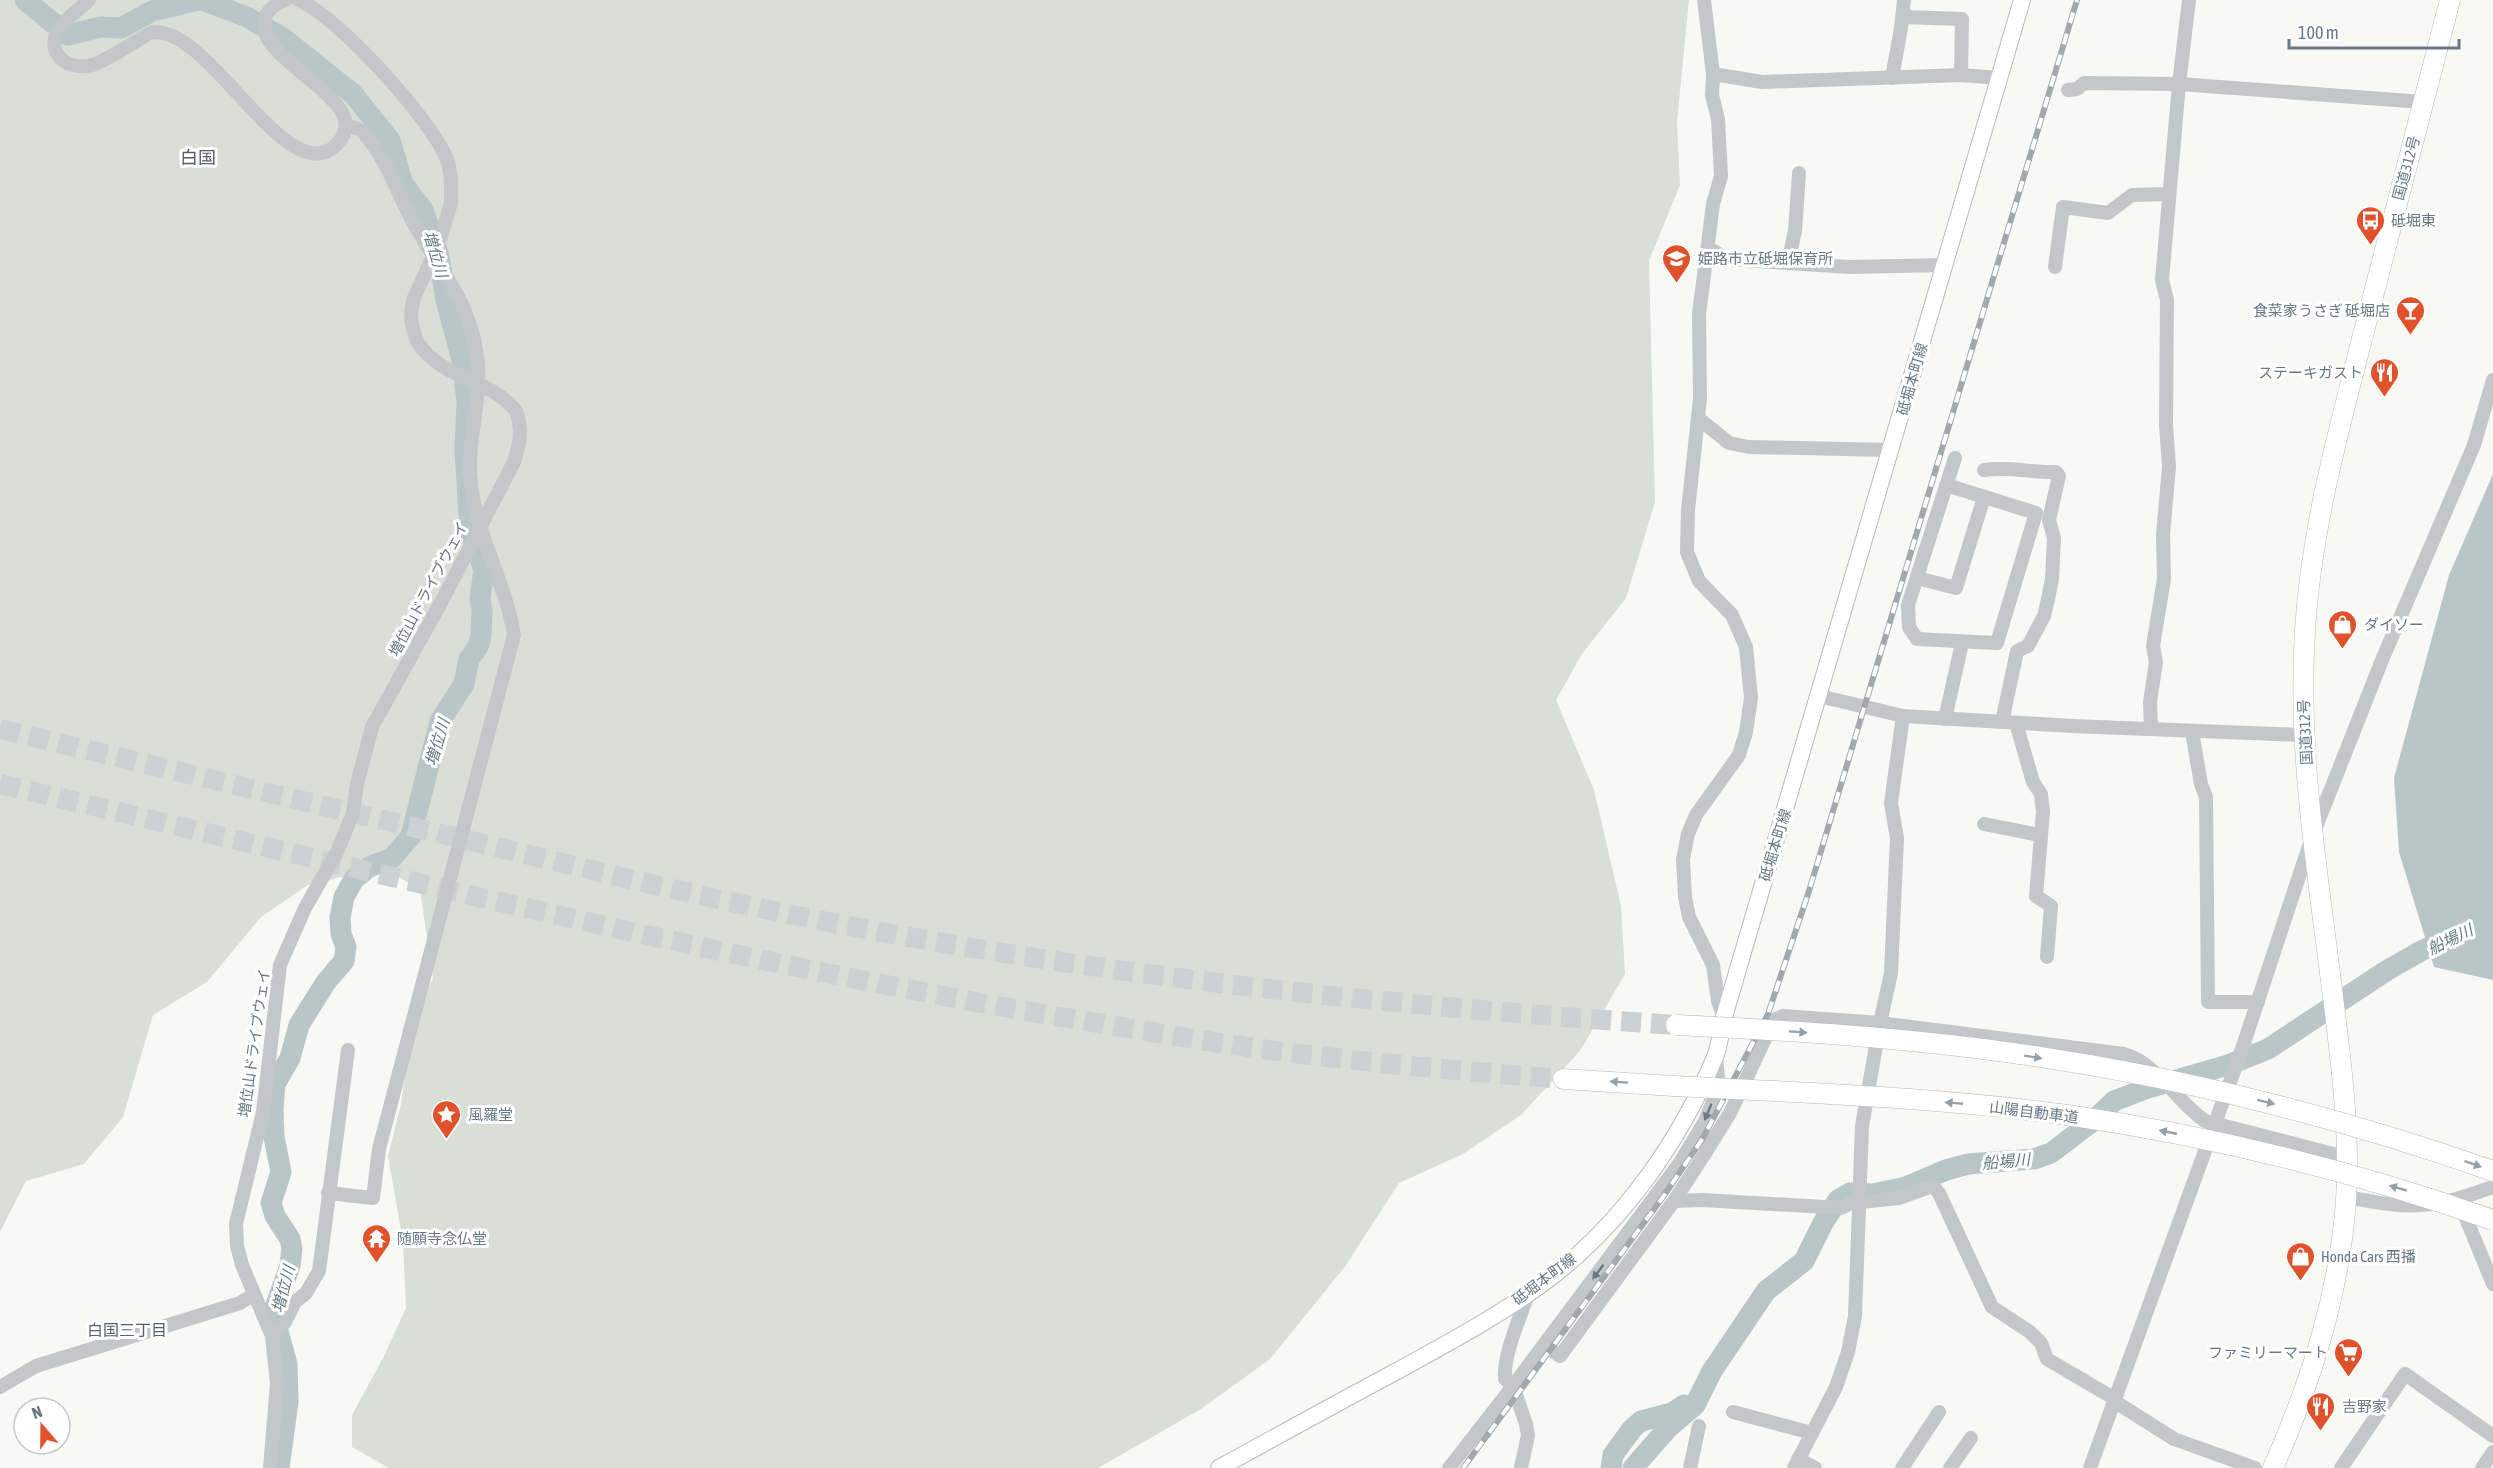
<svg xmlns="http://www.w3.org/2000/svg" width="2493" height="1468" viewBox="0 0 2493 1468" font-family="'Asap Condensed','Noto Sans JP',sans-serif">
	<rect width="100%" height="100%" fill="#f8f8f5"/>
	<polygon fill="#d9dfd6" points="0,0 1689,0 1677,122 1680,185 1649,261 1655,502 1626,598 1582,654 1556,700 1594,790 1621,906 1625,974 1580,1051 1521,1115 1463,1154 1399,1183 1344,1268 1270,1359 1201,1409 1098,1468 389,1468 352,1447 352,1415 383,1358 406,1308 403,1242 388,1156 401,1104 412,1027 433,978 420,890 383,867 308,885 261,917 207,982 153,1015 123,1117 84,1164 26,1181 0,1232"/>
	<polygon fill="#b9c6c9" points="2493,474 2493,980 2434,967 2399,852 2394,778 2449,575"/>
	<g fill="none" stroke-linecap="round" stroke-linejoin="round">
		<g stroke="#b9c6c9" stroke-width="21">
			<polyline points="25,0 68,35 101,27 121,28 152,11 199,0"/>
			<polyline points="202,0 247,17 283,38 353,94 390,140 403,184 423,210 439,256 446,300 463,364 467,403 465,449 470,531 484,570 480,598 482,611 481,636 478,647 469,659 464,684 440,721 411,836 392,858 369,867 354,879 344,897 340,918 341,934 346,947 344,961 326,982 299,1025 290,1058 275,1084 273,1109 274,1137 281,1172 271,1203 275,1216 290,1239 292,1248 290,1266 273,1313 287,1364 288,1402 279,1468"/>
			<polyline points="1611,1468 1613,1455 1632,1429 1641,1421 1672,1413 1684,1405"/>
			<polyline points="1633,1468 1668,1428 1695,1405 1712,1371 1766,1291 1804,1261 1823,1223 1838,1200 1850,1193 1873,1194 1906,1187 1946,1170 1968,1164 2034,1159 2051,1153 2093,1121 2114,1101 2145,1089 2228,1065 2268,1049 2386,971 2421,951 2493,918"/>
		</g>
		<g stroke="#ccd2d3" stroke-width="20" stroke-dasharray="20 10" stroke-linecap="butt">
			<path d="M0,729C147,764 294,799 442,834C558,862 675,891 793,915C1084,974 1380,1005 1676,1025"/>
			<path d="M0,784C350,866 700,955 1055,1016C1134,1029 1213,1043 1292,1053C1382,1064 1473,1072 1563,1079"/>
		</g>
		<defs>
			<path id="major" d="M1219,1468C1279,1435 1339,1402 1399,1370C1450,1342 1504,1313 1550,1278C1623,1222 1680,1141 1715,1057C1720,1045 1721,1030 1724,1017L2022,0"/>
			<g id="highway">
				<polyline points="1563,1079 1674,1086"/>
				<path d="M2273,1468C2311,1382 2339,1295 2346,1201C2350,1136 2342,1069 2334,1005C2319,881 2297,756 2305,631C2311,530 2338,433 2363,335C2392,224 2421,112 2450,0"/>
			</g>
		</defs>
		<use href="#major" stroke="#b6bbbe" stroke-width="18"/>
		<use href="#highway" stroke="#b6babc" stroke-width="21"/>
		<g stroke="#c3c7ca" stroke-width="14">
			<path d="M89,0C79,10 58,23 55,38C50,60 74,70 92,65C108,60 134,42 150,33C207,19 287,196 337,144C380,99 246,60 266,16C269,8 278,2 286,0"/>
			<path d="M298,0C337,15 434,122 448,162C452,175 451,189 451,203"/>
			<polyline points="1704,0 1713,74 1712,95 1718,119 1721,176 1713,204 1699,314 1700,399 1688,510 1687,552 1699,581 1732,615 1746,647 1751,698 1746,732 1739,755 1696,815 1688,834 1683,859 1685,897 1689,917 1713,965 1718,1001 1724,1017"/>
			<polyline points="1903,17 1962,19 1961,75"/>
			<polyline points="1713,74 1762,82 1961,75 1999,78"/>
			<polyline points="1892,78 1901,28 1904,0"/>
			<polyline points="2068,90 2077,89 2084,83 2179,84 2423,102"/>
			<polyline points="1708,248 1728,259 1788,263 1850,267 1945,265"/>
			<polyline points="1788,263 1795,231 1799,173"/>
			<polyline points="2055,267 2063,207 2108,213 2132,195 2168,194"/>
			<path d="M414,298C409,315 411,326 418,343"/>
			<polyline points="1698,418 1729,443 1749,447 1891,450"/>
			<path d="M514,462C520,442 523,432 516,411"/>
			<path d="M1984,470C2009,466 2031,473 2056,472L2059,476L2049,520L2054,538L2052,579L2048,599L2044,616L2028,646L2017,651L2002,722"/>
			<polyline points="1946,485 2036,513 1997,643 1917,639 1909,627 1908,605 1955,458"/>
			<polyline points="1917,578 1956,588 1984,497"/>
			<polyline points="1819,696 1903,716 2072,726 2303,735"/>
			<polyline points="1945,719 1962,643"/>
			<polyline points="2016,723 2033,782 2041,794 2043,812 2036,896 2051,906 2047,957"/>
			<polyline points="2151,729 2150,702 2156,662 2153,646 2164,579 2163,535 2169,467 2166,425 2167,300 2162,280 2179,84 2189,0"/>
			<polyline points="2192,732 2201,784 2206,797 2208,1002 2258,1002"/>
			<polyline points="1984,824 2040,835"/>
			<path d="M328,1193L373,1198L379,1149L514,635C506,584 478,538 471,486C465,441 485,395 476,349C466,294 439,270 414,224C397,193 387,159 363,132C359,128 352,127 346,126"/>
			<path d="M2346,1197C2371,1201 2396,1207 2421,1205C2445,1204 2470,1195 2493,1187"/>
			<polyline points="1674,1201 1703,1200 1841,1208 1851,1203 1899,1198 1933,1186 1939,1193 1992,1307 2030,1332 2041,1343 2047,1359 2110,1396 2114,1401 2174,1439 2255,1468"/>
			<polyline points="2461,1206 2493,1284"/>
			<polyline points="272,1336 285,1322 295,1302 306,1293 319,1271 348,1050"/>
			<path d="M1544,1345L1560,1356L1674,1201L1704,1155L1730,1113L1774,1020L1783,1016L1880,1023L2124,1054C2158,1064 2176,1101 2205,1121L2345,1157"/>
			<polyline points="0,1387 36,1366 240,1303 253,1295"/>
			<polyline points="1733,1412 1812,1433"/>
			<polyline points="1798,1459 1815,1468"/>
			<polyline points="270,1468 277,1383 272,1336 242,1265 237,1246 236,1224 263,1112 280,965 305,908 337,852 353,813 357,784 372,727 444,597"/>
			<polyline points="1449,1468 1513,1386 1679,1164 1705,1121 1712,1104 1718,1079 1716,1056"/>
			<path d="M1521,1468L1528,1435L1526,1424L1513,1386L1505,1379C1503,1355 1520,1318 1528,1294"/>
			<polyline points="1690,1468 1699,1426"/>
			<polyline points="1794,1468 1836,1387 1848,1352 1855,1316 1862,1126 1880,1023 1891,973 1897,838 1891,803 1903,716"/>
			<polyline points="1902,1468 1939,1412"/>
			<polyline points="1950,1468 1971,1438"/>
			<polyline points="2090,1468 2243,1046 2312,837 2382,660 2474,445 2493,380"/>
			<polyline points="2341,1468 2405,1374 2493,1436"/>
			<polyline points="2482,1468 2493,1452"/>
		</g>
		<use href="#major" stroke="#fff" stroke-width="16"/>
		<use href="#highway" stroke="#fff" stroke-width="20"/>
		<defs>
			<polyline id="rail" points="1463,1468 1663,1197 1703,1138 1768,1014 1809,891 2077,0"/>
		</defs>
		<use href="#rail" stroke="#a2a9ae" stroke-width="6"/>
		<use href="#rail" stroke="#fff" stroke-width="4" stroke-dasharray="11" stroke-linecap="butt"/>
		<defs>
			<g id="highway-bridge">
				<path d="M1676,1025C1779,1030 1881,1036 1983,1049C2157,1071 2328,1113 2493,1171"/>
				<path d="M1674,1086C1805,1093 1937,1097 2067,1115C2213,1136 2354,1171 2493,1220"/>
			</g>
		</defs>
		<use href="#highway-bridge" stroke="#b6babc" stroke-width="21" stroke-linecap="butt"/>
		<g stroke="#c3c7ca" stroke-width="14">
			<polyline points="414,298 440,240 451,203"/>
			<path d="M418,343C444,381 490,378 516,411"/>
			<polyline points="444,597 514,462"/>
		</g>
		<use href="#highway-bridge" stroke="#fff" stroke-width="20"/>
	</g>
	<defs><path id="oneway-solid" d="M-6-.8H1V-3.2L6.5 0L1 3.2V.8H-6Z" transform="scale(1.5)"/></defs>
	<g fill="#95a1aa">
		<use href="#oneway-solid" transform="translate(1798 1032) rotate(4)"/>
		<use href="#oneway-solid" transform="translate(2033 1057) rotate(9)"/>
		<use href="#oneway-solid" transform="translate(1619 1082) rotate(-176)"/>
		<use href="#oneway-solid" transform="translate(2266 1102) rotate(14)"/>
		<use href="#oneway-solid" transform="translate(1954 1103) rotate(-175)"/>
		<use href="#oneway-solid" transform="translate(2168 1132) rotate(-169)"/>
		<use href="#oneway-solid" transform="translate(2473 1164) rotate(19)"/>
		<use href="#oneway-solid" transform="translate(2398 1188) rotate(-164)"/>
	</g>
	<g fill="#677985">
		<use href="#oneway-solid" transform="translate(1708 1112) rotate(113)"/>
		<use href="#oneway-solid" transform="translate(1598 1272) rotate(127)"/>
	</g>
	<defs>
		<symbol id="bus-pin" viewBox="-11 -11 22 30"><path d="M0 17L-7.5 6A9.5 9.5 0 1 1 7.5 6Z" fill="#e0522c" stroke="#fff"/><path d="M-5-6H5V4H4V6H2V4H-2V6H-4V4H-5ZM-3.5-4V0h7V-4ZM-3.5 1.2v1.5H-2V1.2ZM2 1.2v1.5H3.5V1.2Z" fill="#fff"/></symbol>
		<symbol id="school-pin" viewBox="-11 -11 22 30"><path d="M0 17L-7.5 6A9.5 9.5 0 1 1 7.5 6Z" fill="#e0522c" stroke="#fff"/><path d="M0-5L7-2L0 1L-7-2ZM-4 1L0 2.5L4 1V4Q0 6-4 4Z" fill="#fff"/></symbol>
		<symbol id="bar-pin" viewBox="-11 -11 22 30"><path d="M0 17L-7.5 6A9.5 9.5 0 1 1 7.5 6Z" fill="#e0522c" stroke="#fff"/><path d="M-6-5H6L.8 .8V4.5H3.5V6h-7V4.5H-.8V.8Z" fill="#fff"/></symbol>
		<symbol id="restaurant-pin" viewBox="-11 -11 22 30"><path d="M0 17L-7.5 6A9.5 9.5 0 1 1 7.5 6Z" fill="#e0522c" stroke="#fff"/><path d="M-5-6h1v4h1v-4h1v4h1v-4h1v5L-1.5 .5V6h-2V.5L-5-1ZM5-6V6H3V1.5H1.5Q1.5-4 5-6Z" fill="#fff"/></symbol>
		<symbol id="shop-pin" viewBox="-11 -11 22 30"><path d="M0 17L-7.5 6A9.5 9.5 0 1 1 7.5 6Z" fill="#e0522c" stroke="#fff"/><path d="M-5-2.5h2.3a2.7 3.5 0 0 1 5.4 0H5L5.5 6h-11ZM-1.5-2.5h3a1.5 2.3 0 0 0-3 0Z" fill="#fff"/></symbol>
		<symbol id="sight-pin" viewBox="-11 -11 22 30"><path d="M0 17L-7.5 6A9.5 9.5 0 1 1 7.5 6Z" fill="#e0522c" stroke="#fff"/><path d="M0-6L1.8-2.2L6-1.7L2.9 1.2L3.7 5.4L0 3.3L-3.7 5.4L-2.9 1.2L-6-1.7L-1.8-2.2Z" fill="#fff"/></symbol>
		<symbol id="temple-pin" viewBox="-11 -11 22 30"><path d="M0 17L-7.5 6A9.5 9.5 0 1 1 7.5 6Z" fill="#e0522c" stroke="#fff"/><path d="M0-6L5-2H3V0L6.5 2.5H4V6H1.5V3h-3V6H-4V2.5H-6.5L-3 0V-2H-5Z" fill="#fff"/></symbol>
		<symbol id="supermarket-pin" viewBox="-11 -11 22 30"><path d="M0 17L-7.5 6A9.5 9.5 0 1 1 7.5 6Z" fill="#e0522c" stroke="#fff"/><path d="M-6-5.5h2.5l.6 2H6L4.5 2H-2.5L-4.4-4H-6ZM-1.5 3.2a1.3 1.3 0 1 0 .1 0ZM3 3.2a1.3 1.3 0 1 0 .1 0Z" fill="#fff"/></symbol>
	</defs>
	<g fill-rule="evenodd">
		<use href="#bus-pin" x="2354" y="204" width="33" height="45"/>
		<use href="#school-pin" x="1660" y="242" width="33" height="45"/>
		<use href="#bar-pin" x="2394" y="294" width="33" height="45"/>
		<use href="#restaurant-pin" x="2368" y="356" width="33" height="45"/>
		<use href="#shop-pin" x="2326" y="608" width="33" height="45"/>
		<use href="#sight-pin" x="430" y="1098" width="33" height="45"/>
		<use href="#temple-pin" x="360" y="1222" width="33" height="45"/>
		<use href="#shop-pin" x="2284" y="1240" width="33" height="45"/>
		<use href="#supermarket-pin" x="2332" y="1336" width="33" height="45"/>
		<use href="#restaurant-pin" x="2304" y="1390" width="33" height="45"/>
	</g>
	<g text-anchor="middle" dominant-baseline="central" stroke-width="6" stroke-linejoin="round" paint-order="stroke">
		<g font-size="15" fill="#677985" stroke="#fff">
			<text transform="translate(2406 168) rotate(-75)">国道312号</text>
			<text transform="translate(1912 379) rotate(-74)">砥堀本町線</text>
			<text transform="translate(428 589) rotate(-62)">増位山ドライブウェイ</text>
			<text transform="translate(2305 732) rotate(-93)">国道312号</text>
			<text transform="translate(1775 845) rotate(-73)">砥堀本町線</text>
			<text transform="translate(254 1043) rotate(-82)">増位山ドライブウェイ</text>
			<text transform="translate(2034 1112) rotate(7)">山陽自動車道</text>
			<text transform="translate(1544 1279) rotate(-37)">砥堀本町線</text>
		</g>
		<g font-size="15" fill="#677985" stroke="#fff" text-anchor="start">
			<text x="2391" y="220">砥堀東</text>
			<text x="1698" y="258">姫路市立砥堀保育所</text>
			<text x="2390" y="310" text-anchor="end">食菜家うさぎ 砥堀店</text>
			<text x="2363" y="372" text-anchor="end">ステーキガスト</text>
			<text x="2364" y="624">ダイソー</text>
			<text x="468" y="1114">風羅堂</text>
			<text x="397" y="1238">随願寺念仏堂</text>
			<text x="2321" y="1256">Honda Cars 西播</text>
			<text x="2328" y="1352" text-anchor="end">ファミリーマート</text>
			<text x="2342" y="1406">吉野家</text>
		</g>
		<g font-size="16" font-style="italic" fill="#637a81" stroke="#fff">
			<text transform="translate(436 254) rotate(74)">増位川</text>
			<text transform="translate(437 742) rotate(-73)">増位川</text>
			<text transform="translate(2450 939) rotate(-26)">船場川</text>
			<text transform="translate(2006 1161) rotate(-5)">船場川</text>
			<text transform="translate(283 1289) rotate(-75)">増位川</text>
		</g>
		<g font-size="16" fill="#55616b" stroke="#fff">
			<text x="127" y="1330">白国三丁目</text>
		</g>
		<g font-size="18" fill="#55616b" stroke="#fff">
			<text x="198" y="157">白国</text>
		</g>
	</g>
	<g transform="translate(42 1426) rotate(340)"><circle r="28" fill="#ffffff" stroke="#c2c9ce" stroke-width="1.5"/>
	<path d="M0-4.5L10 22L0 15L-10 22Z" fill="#e0522c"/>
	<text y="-9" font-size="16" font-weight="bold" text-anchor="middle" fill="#677985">N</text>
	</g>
	<path d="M2289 39v9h170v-9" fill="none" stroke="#677985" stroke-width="3"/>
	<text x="2298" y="39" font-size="18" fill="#677985" stroke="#ffffff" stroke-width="4.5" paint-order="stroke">100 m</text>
</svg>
